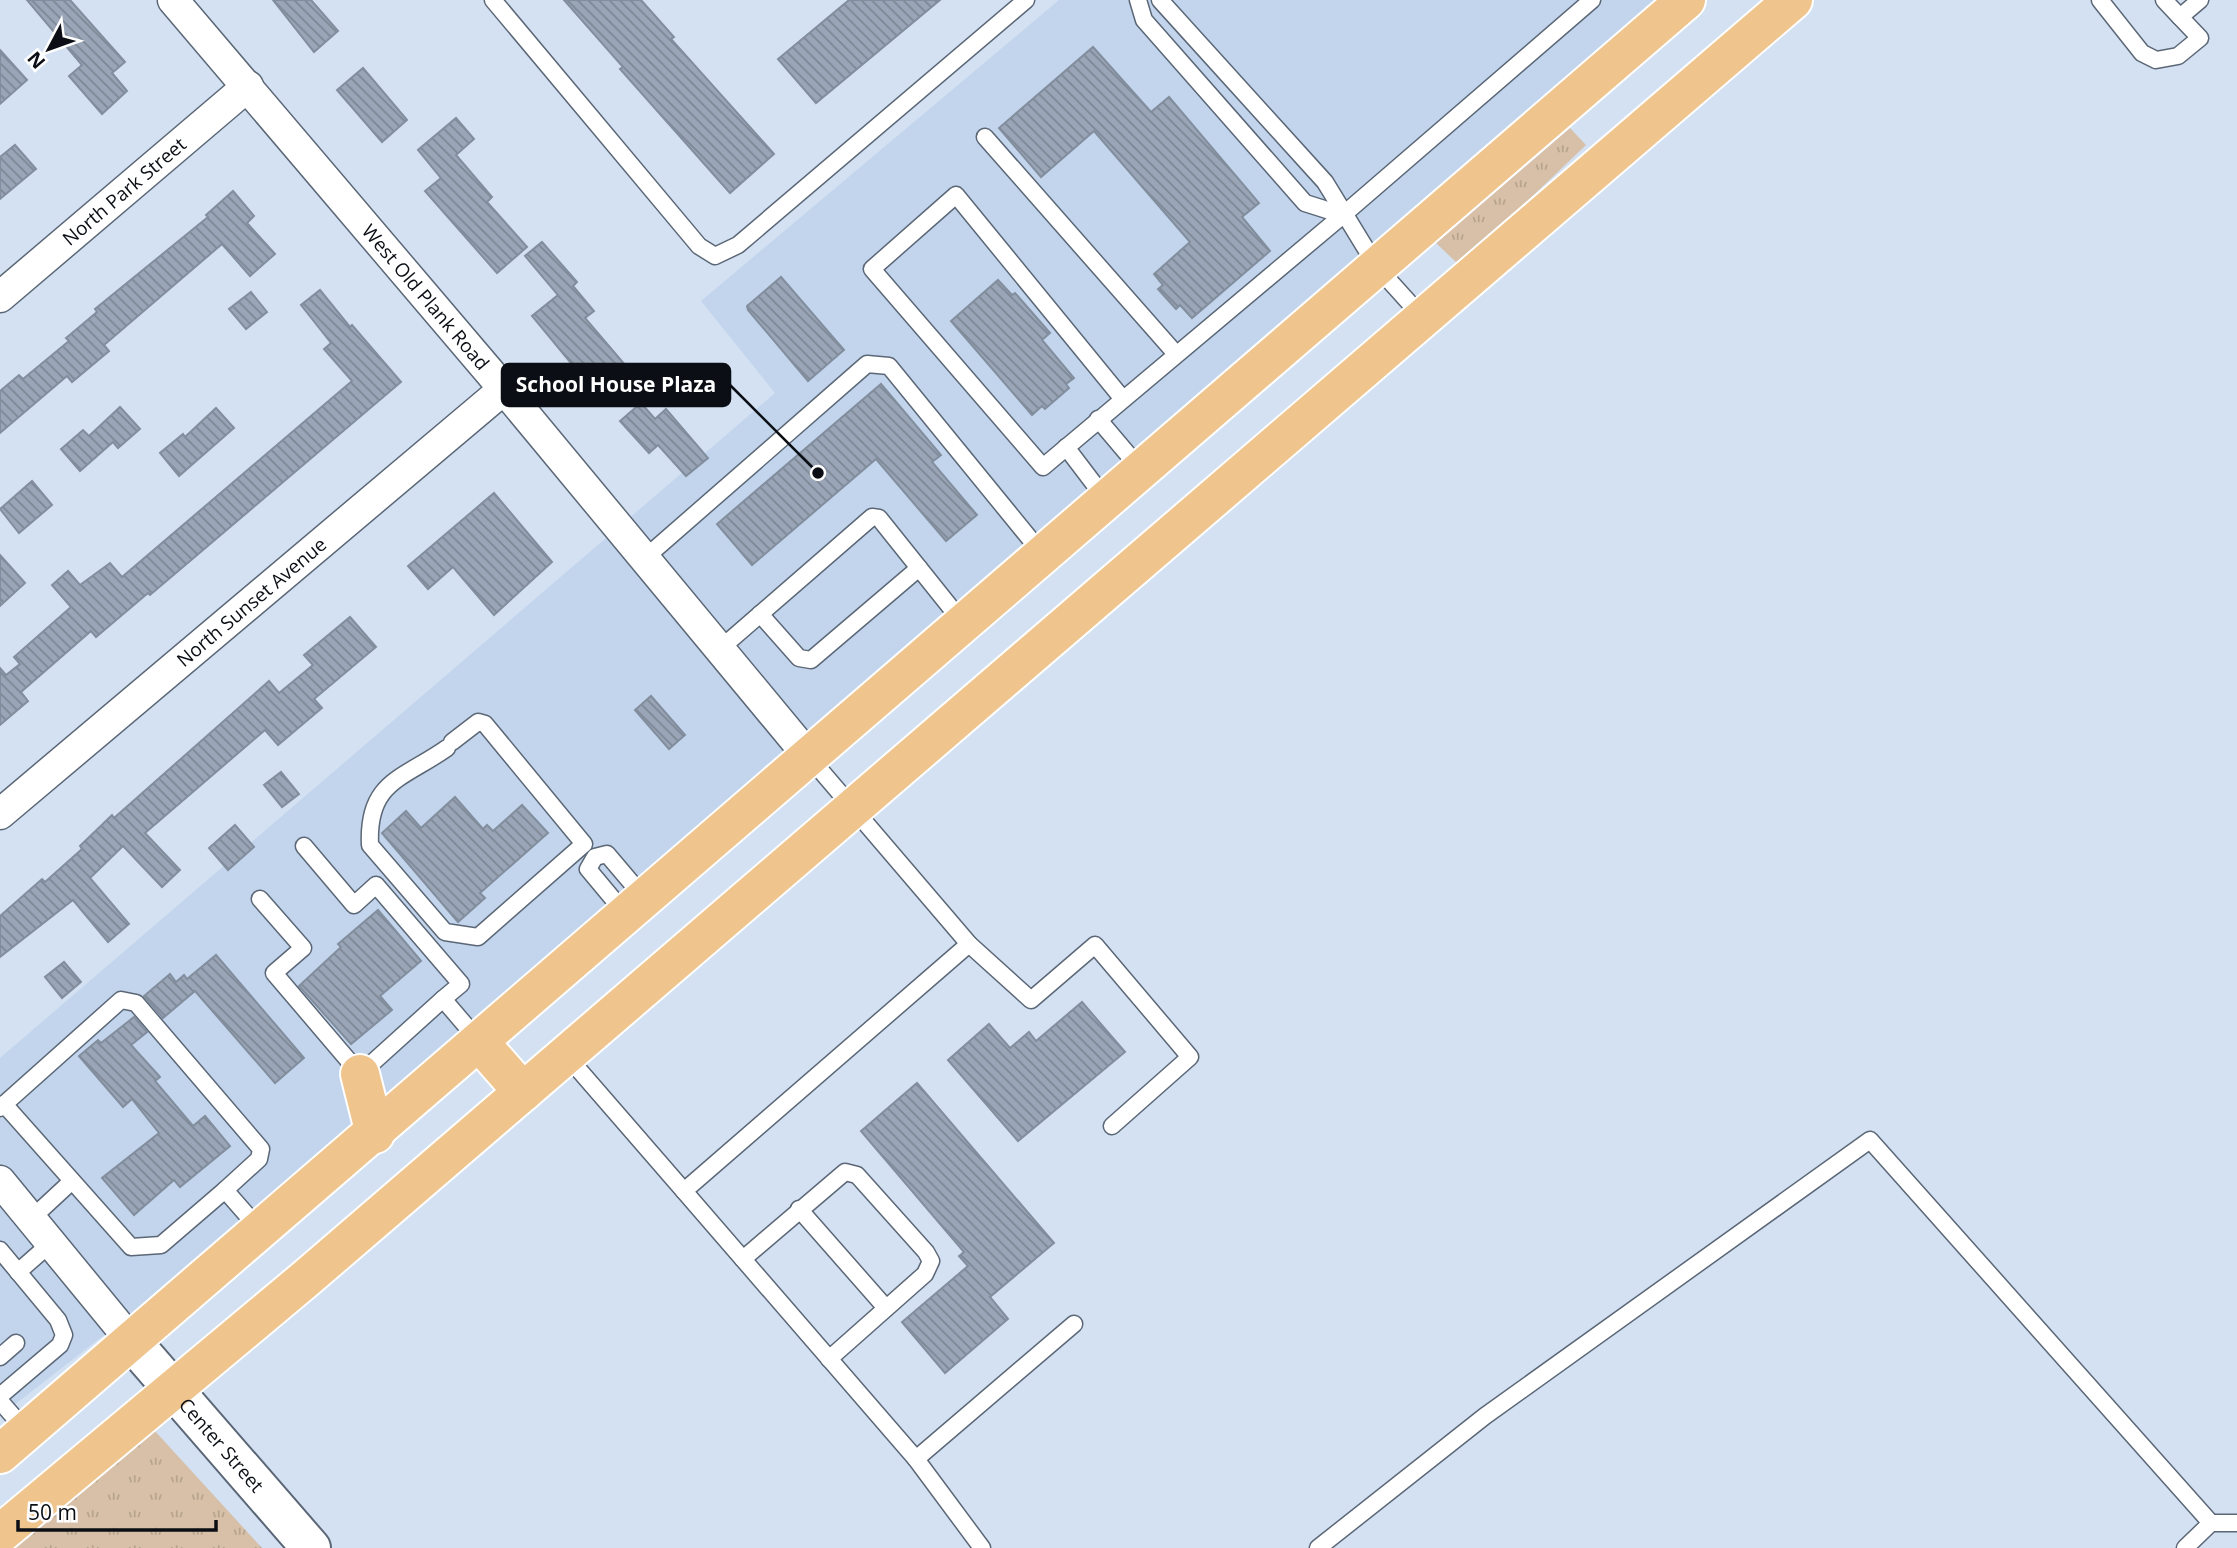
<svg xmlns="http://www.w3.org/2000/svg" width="2237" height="1548" viewBox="0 0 2237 1548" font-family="'Open Sans',sans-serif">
	<defs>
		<pattern id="grass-tufts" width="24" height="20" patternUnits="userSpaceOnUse" patternTransform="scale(1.75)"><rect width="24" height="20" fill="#d7c0a7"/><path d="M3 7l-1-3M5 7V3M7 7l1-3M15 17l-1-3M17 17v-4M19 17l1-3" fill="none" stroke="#b7a48f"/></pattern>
		<pattern id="building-back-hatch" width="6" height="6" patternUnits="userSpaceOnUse" patternTransform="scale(1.75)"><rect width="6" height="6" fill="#9aa6b7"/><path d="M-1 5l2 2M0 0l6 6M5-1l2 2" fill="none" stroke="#7c8694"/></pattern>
	</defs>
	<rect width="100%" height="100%" fill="#d3e1f2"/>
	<polygon fill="#c2d5ec" points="1059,0 1666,0 946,625 149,1300 0,1416 0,1058 775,393 701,301"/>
	<g fill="url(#grass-tufts)">
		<polygon points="1570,128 1586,145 1474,252 1457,263 1436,243"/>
		<polygon points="143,1418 262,1548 0,1548"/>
	</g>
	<g fill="url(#building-back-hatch)" stroke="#828e9e" stroke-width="2">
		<polygon points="27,0 70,0 125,62 112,73 127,91 102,114 69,76 82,65"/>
		<polygon points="273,0 311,0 338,31 314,52"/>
		<polygon points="564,0 641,0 674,37 671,39 774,154 730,193 620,69 623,67"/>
		<polygon points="849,0 940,0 816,103 778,59"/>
		<polygon points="1093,47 1151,112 1169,97 1259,203 1242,217 1270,251 1192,318 1180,305 1176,309 1158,289 1163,285 1154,274 1190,242 1094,131 1041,177 999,128"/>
		<polygon points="0,50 27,80 0,104"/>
		<polygon points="363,68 407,120 382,142 337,90"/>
		<polygon points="456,118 474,139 456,155 492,197 487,202 527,247 497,273 425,191 441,178 418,150"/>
		<polygon points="15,145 36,169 0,199 0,157"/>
		<polygon points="233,191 254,216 247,223 275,254 250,276 222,244 104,345 109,351 72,382 67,376 0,433 0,391 19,375 23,379 69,341 66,338 97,312 95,309 208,217 206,215"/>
		<polygon points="542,242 577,282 573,286 594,311 585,318 625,365 594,391 532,316 558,295 525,256"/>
		<polygon points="781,277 844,350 808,381 748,310 747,306"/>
		<polygon points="998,280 1012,295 1015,293 1050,333 1042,340 1074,378 1066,384 1069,388 1045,409 1042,406 1032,415 951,321"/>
		<polygon points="320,290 350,327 352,325 401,382 150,595 148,593 96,637 91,631 21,692 28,701 0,725 0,668 6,675 20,664 14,657 71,607 52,585 68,571 80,585 110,563 122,577 352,381 324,349 331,343 301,305"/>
		<polygon points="251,292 267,312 246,329 229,309"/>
		<polygon points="881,384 941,455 932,462 977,515 946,541 876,459 752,565 717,524"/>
		<polygon points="641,403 655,419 666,409 708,458 686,476 658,445 649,453 620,421"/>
		<polygon points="120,407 140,429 118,448 113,442 80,471 61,449 83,430 89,436"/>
		<polygon points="216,408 234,428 179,476 160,453 183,434 185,437"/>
		<polygon points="32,481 52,505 19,533 0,509"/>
		<polygon points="494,493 552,562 494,615 453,567 428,589 408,566"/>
		<polygon points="0,555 25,583 0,606"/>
		<polygon points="350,617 376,647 314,699 322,708 278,745 265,730 145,833 180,870 162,887 123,846 90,878 129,924 108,942 73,900 0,957 0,916 42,879 45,882 82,849 80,846 112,815 114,818 269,681 279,693 313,665 304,655"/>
		<polygon points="651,696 685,735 669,749 635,710"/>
		<polygon points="281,772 299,794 282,807 264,785"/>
		<polygon points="455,797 483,829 487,825 493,831 522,805 548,833 480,893 485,898 458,922 382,833 406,811 421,828"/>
		<polygon points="235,825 254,847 228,870 209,848"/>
		<polygon points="378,910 421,961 380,996 392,1010 351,1044 299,986 341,947 338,944"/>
		<polygon points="216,955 304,1058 275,1083 195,991 163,1018 144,996 170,974 176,982 184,975 187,979"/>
		<polygon points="64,962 81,982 62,998 45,977"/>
		<polygon points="1082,1002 1125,1052 1018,1141 948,1060 989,1024 1010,1048 1029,1032 1036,1041"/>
		<polygon points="134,1017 147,1032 131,1045 160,1077 155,1081 193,1126 205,1116 230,1146 180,1187 174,1180 134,1215 102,1178 159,1133 132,1099 123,1107 79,1056 98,1040 101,1043"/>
		<polygon points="917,1083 1054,1243 990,1297 1008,1319 945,1373 902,1322 968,1266 959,1256 964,1252 861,1131"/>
	</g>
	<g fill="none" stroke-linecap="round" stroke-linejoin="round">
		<defs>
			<g id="service">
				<polyline points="493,0 699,246 715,256 738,245 1026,0"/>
				<polyline points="1138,0 1144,20 1305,203 1343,215"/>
				<polyline points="1160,0 1325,182 1377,267 1423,318"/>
				<polyline points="2100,0 2142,53 2156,60 2178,56 2200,38 2180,17"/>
				<polyline points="2164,0 2180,17 2200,0"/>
				<polyline points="985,137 1176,354"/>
				<polyline points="1122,398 956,195 872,269 1043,467 1343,215 1592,0"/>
				<polyline points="1098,419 1142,471"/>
				<polyline points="1066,447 1107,501"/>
				<polyline points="645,558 867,364 889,366 1044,556"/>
				<polyline points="760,614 799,658 811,660 919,568"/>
				<polyline points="720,649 872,517 879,518 963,623"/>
				<path d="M447,748C403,779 367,781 370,845L445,932L478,937L584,844L485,724L478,722L452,742"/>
				<polyline points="810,758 969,944 1031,1000 1095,945 1190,1057 1112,1126"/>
				<polyline points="304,846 354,905 376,885 461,984 443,999"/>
				<polyline points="260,899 303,948 274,973 360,1074 443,999 479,1041"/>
				<polyline points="632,901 618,905 588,869 595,857 607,854 635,887 635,901"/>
				<polyline points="969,944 684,1191 916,1459 1074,1324"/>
				<polyline points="566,1055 684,1191"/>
				<polyline points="4,1104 131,1247 161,1245 225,1190"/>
				<polyline points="0,1108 121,1000 136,1003 261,1149 259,1159 225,1190 260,1230"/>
				<polyline points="799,1209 886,1308"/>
				<polyline points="31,1219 72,1181"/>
				<polyline points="0,1250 58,1320 64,1335 60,1345 0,1396"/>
				<polyline points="743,1259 845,1172 857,1175 926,1252 931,1261 925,1274 829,1359"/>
				<polyline points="18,1272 51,1243"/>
				<polyline points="0,1357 16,1343"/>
				<polyline points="0,1401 27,1432"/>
				<polyline points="916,1459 982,1548"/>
				<polyline points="1318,1548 1485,1416 1870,1140 2211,1523"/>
				<polyline points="2185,1548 2211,1523 2237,1523"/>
			</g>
			<g id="minor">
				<path id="s1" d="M173,0L504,389L810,758"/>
				<path id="s2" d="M0,297L248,86"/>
				<path id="s3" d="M0,814L504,389"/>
				<polyline points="0,1181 133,1343"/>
			</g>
			<g id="tertiary">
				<path id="s4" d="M133,1343L311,1548"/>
			</g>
			<g id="primary">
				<polyline points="480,1043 523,1092"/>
				<polyline points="360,1074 375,1134"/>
				<polyline points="0,1454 1686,0"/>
				<polyline points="0,1534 303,1281 1793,0"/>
			</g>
		</defs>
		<use href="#service" stroke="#5b6776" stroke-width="19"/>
		<use href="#minor" stroke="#5b6776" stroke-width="33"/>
		<use href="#tertiary" stroke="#5b6776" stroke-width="42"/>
		<use href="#primary" stroke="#fff" stroke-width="42"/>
		<use href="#service" stroke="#fff" stroke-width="16"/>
		<use href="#minor" stroke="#fff" stroke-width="30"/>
		<use href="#tertiary" stroke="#fff" stroke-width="38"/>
		<use href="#primary" stroke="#efc48d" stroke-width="38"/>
	</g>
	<g text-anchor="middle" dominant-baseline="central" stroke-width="5" stroke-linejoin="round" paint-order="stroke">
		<g font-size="19" fill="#0b0f15" stroke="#fff">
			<text stroke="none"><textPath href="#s2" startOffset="163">North Park Street</textPath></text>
			<text stroke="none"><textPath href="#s1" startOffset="390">West Old Plank Road</textPath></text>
			<text stroke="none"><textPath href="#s3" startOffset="329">North Sunset Avenue</textPath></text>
			<text stroke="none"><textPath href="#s4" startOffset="135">Center Street</textPath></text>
		</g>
	</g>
	<path fill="none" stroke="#0b0f15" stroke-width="2.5" d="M818 473L730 385"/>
	<circle fill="#0b0f15" stroke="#fff" stroke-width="2.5" cx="818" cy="473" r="7"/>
	<rect fill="#0b0f15" stroke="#0b0f15" stroke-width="2.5" x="502" y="364" width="228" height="42" rx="7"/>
	<g font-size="21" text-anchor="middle" font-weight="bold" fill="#fff">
		<text x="616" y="392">School House Plaza</text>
	</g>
	<g transform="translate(49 49) rotate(229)" stroke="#ffffff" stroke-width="5" paint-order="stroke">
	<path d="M0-5L12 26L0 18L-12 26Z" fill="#0b0f15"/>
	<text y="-10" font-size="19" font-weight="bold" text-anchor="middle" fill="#0b0f15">N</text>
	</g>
	<path d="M18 1520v10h198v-10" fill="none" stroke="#0b0f15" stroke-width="3.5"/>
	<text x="28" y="1520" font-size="21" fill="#0b0f15" stroke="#ffffff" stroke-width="5" paint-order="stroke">50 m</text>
</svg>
